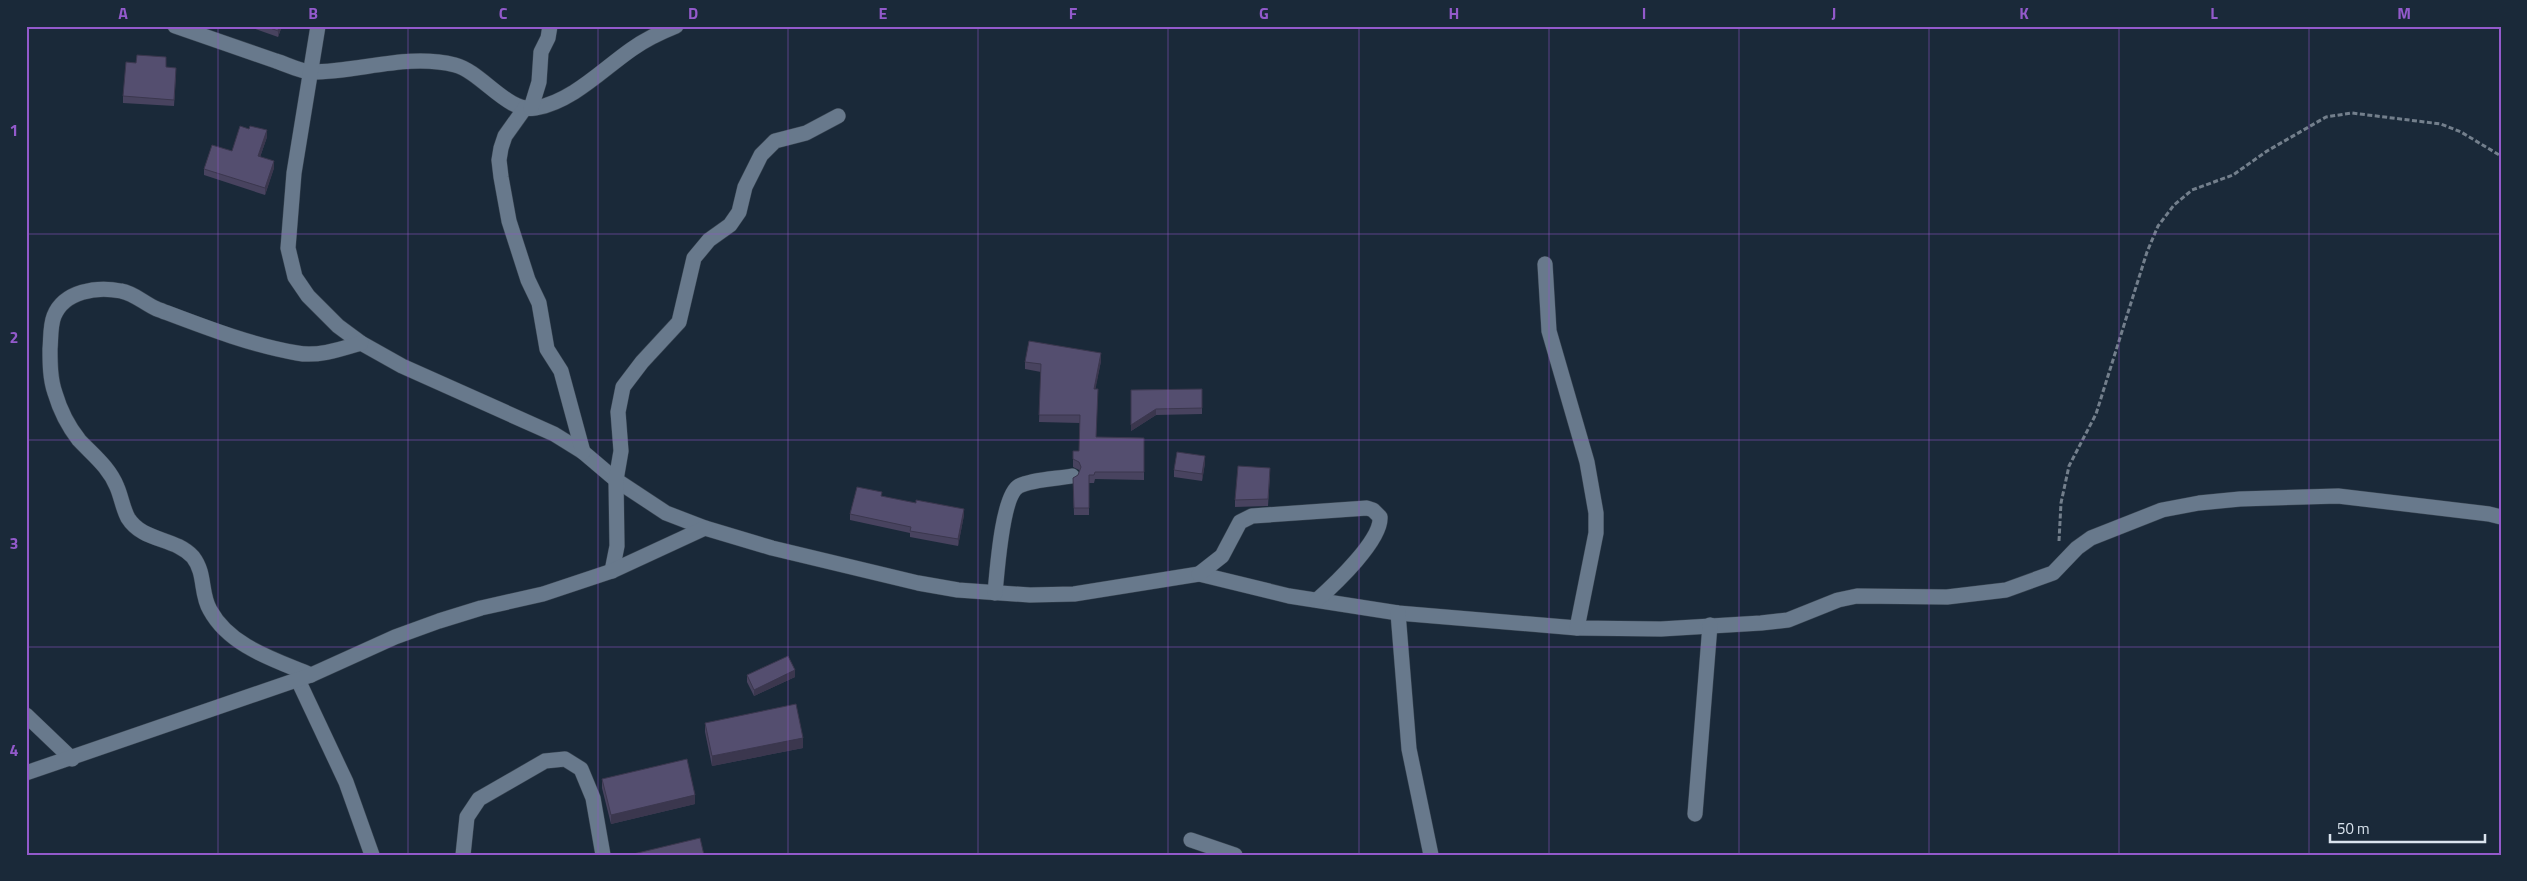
<svg xmlns="http://www.w3.org/2000/svg" width="2527" height="881" viewBox="0 0 2527 881" font-family="'Titillium Web',sans-serif">
	<rect width="100%" height="100%" fill="#1a2939"/>
	<g fill="none" stroke-linecap="round" stroke-linejoin="round">
		<defs>
			<g id="minor">
				<path d="M175,26C209,38 242,49 276,61C286,64 301,72 312,72C360,72 407,53 455,65C482,72 508,114 536,108C573,101 603,69 632,49C646,39 661,32 676,26"/>
				<polyline points="318,26 294,173 288,248 295,277 308,296 338,326 361,343 402,366 554,434 583,452 616,480 666,513 705,528 772,548 918,583 958,590 1030,595 1074,594 1199,574 1289,596 1398,613 1577,628 1661,629 1761,623 1788,620 1838,600 1857,596 1947,597 2006,590 2053,573 2077,548 2091,538 2162,510 2199,503 2240,499 2338,496 2489,514 2501,517"/>
				<polyline points="525,108 505,136 501,148 499,160 501,177 509,221 528,280 539,303 547,349 561,371 583,452"/>
				<polyline points="531,108 539,82 541,52 548,38 550,26"/>
				<polyline points="1545,264 1549,331 1587,462 1596,513 1596,533 1577,628"/>
				<polyline points="612,571 617,546 616,480 621,451 618,412 623,387 642,362 679,322 694,258 709,240 730,225 739,212 745,187 761,155 775,141 806,133 838,116"/>
				<path d="M1199,574L1222,556L1240,522L1252,516L1367,508L1373,510L1380,517C1382,540 1334,585 1317,600"/>
				<path d="M995,593C997,573 1002,495 1019,486C1034,479 1056,479 1072,476"/>
				<polyline points="1398,613 1409,749 1431,855"/>
				<path d="M311,675C276,660 230,647 210,610C200,593 206,574 193,557C175,537 143,542 128,518C123,509 121,496 117,487C109,467 93,455 79,440C68,426 60,410 55,393C50,379 50,363 50,349C51,339 50,326 54,316C64,291 97,286 121,291C134,293 145,304 157,309C202,326 250,345 297,353C318,357 341,349 361,343"/>
				<polyline points="298,680 346,782 372,855"/>
				<polyline points="26,715 72,759"/>
				<polyline points="26,773 311,675 395,637 439,621 481,608 543,594 612,571 705,528"/>
				<polyline points="1695,814 1710,625"/>
				<polyline points="1191,840 1235,855"/>
				<polyline points="463,855 467,817 479,799 545,761 565,759 581,769 593,798 603,855"/>
			</g>
		</defs>
		<use href="#minor" stroke="#384451" stroke-width="16"/>
		<polyline stroke="#737f8c" stroke-width="3" stroke-dasharray="5 2.5" stroke-linecap="butt" points="2059,541 2061,503 2069,466 2096,414 2147,252 2158,226 2174,205 2192,190 2233,175 2267,151 2326,117 2352,113 2441,124 2461,132 2501,156"/>
		<use href="#minor" stroke="#68798c" stroke-width="15"/>
	</g>
	<g fill="#48435f">
		<polygon points="247,26 282,26 278,37"/>
		<polygon points="136,63 166,67 176,74 174,106 123,103 123,96"/>
		<polygon points="267,137 260,157 274,168 265,195 204,175 204,169 232,151"/>
		<polygon points="1101,361 1095,389 1096,437 1144,438 1144,480 1095,479 1094,483 1089,483 1089,515 1074,515 1073,478 1078,475 1080,471 1079,470 1073,467 1073,451 1079,451 1080,423 1039,422 1041,372 1025,369 1025,362"/>
		<polygon points="1202,389 1202,414 1156,415 1131,431 1131,390"/>
		<polygon points="1205,463 1202,481 1174,477 1174,470"/>
		<polygon points="1270,474 1268,506 1235,507 1235,500"/>
		<polygon points="882,496 964,515 958,546 910,537 910,533 850,520 850,514"/>
		<polygon points="747,675 795,677 754,696 747,682"/>
		<polygon points="705,723 803,748 712,766 705,732"/>
		<polygon points="602,779 695,804 611,824 602,788"/>
	</g>
	<g fill="#3b374e">
		<polygon points="279,26 282,26 278,37 278,31"/>
		<polygon points="267,130 267,137 258,163 258,156"/>
		<polygon points="274,161 274,168 265,195 265,188"/>
		<polygon points="1101,353 1101,361 1094,397 1094,389"/>
		<polygon points="1156,409 1156,415 1131,431 1131,425"/>
		<polygon points="1205,456 1205,463 1202,481 1202,474"/>
		<polygon points="964,509 964,515 958,546 958,539"/>
		<polygon points="795,670 795,677 754,696 754,690"/>
		<polygon points="803,738 803,748 712,766 712,756"/>
		<polygon points="695,795 695,804 611,824 611,815"/>
	</g>
	<g fill="#544e6f" stroke="#3b374e">
		<polygon points="265,26 279,26 278,31"/>
		<polygon points="137,55 166,57 166,67 176,68 174,100 123,96 126,62 136,63"/>
		<polygon points="240,126 249,129 250,126 267,130 258,156 274,161 265,188 204,169 212,145 232,151"/>
		<polygon points="1029,341 1101,353 1094,389 1098,389 1096,437 1144,438 1144,472 1095,472 1094,475 1089,475 1089,508 1074,508 1073,478 1078,475 1081,467 1079,462 1073,459 1073,451 1079,451 1080,415 1039,415 1041,364 1025,362"/>
		<polygon points="1202,389 1202,408 1156,409 1131,425 1131,390"/>
		<polygon points="1177,452 1205,456 1202,474 1174,470"/>
		<polygon points="1238,466 1270,468 1268,499 1235,500"/>
		<polygon points="857,487 882,492 881,496 916,503 916,500 964,509 958,539 910,531 911,527 850,514"/>
		<polygon points="788,656 795,670 754,690 747,675"/>
		<polygon points="796,704 803,738 712,756 705,723"/>
		<polygon points="687,759 695,795 611,815 602,779"/>
		<polygon points="700,838 704,855 629,855"/>
	</g>
	<path fill="none" stroke="#935acb" stroke-width="1" stroke-opacity="0.55" d="M218,26V855M408,26V855M598,26V855M788,26V855M978,26V855M1168,26V855M1359,26V855M1549,26V855M1739,26V855M1929,26V855M2119,26V855M2309,26V855M26,234H2501M26,440H2501M26,647H2501"/>
	<rect width="2527" height="881" fill="none" stroke="#1a2939" stroke-width="55"/>
	<path d="M2330 834v8h155v-8" fill="none" stroke="#dae4ee" stroke-width="2.5"/>
	<text x="2337" y="834" font-size="15" fill="#dae4ee" stroke="#1a2939" stroke-width="4" paint-order="stroke">50 m</text>
	<rect x="28" y="28" width="2472" height="826" fill="none" stroke="#935acb" stroke-width="2"/>
	<g font-size="16" text-anchor="middle" font-weight="bold" fill="#935acb">
		<text x="123" y="19">A</text>
		<text x="313" y="19">B</text>
		<text x="503" y="19">C</text>
		<text x="693" y="19">D</text>
		<text x="883" y="19">E</text>
		<text x="1073" y="19">F</text>
		<text x="1264" y="19">G</text>
		<text x="1454" y="19">H</text>
		<text x="1644" y="19">I</text>
		<text x="1834" y="19">J</text>
		<text x="2024" y="19">K</text>
		<text x="2214" y="19">L</text>
		<text x="2404" y="19">M</text>
		<text x="14" y="136">1</text>
		<text x="14" y="343">2</text>
		<text x="14" y="549">3</text>
		<text x="14" y="756">4</text>
	</g>
</svg>
